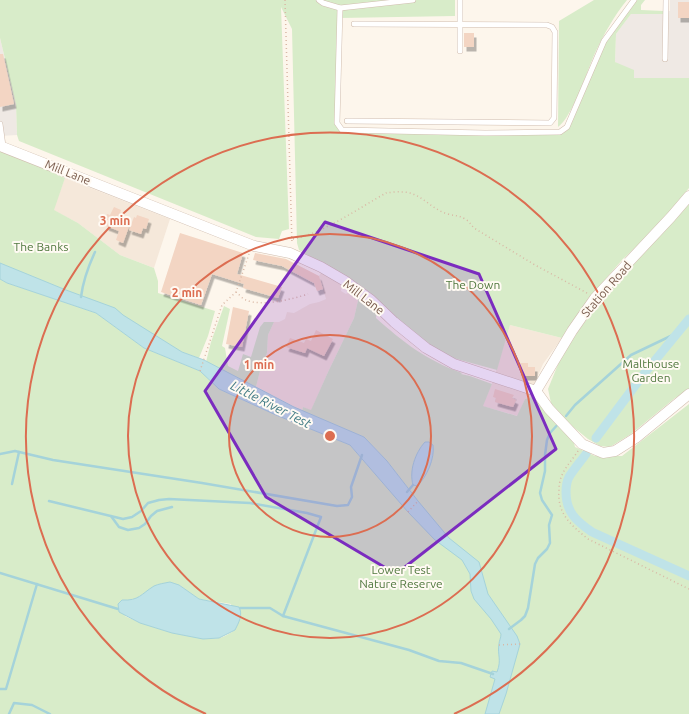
<svg xmlns="http://www.w3.org/2000/svg" width="689" height="714" viewBox="0 0 689 714" font-family="Ubuntu,sans-serif">
	<defs>
		<filter id="shadow"><feDropShadow dx="2.5" dy="4.5" stdDeviation="0" flood-color="#0004"/></filter>
	</defs>
	<rect width="100%" height="100%" fill="#fdf6ec"/>
	<g fill="#f5e8da">
		<polygon points="65,178 170,219 154,268 120,255 78,223 53,210"/>
		<polygon points="321,273 342,285 341,291 346,294 350,292 359,296 354,318 328,372 311,411 303,407 302,411 256,387 261,367 267,353 268,335 274,322 279,322 285,319 287,312 294,313 310,304 319,302 326,299 319,276"/>
		<polygon points="510,325 562,338 543,364 536,380 532,397 525,399 518,416 482,406 492,384"/>
	</g>
	<g fill="#efe9e4">
		<polygon points="670,0 689,0 689,78 634,78 615,62 616,34 631,14 664,14 664,11 670,11"/>
		<polygon points="0,38 16,104 17,135 0,136"/>
	</g>
	<g fill="#d8ecc9" fill-rule="evenodd">
		<polygon points="0,0 455,0 455,16 340,18 337,123 342,130 560,132 567,126 605,43 636,0 645,0 641,5 641,10 664,11 664,14 631,14 616,34 615,62 634,70 634,78 689,78 689,188 656,228 622,260 596,290 562,338 510,325 497,370 453,358 430,347 356,283 299,250 297,243 292,29 281,7 289,229 282,231 279,239 256,237 19,141 17,135 16,104 0,38"/>
		<path d="M594,0H627C614,16 604,34 595,53C587,71 573,116 558,127L559,21Z"/>
		<polygon points="0,151 22,157 65,178 54,210 78,223 120,255 154,268 158,281 158,293 215,311 208,336 199,358 182,352 0,265"/>
		<polygon points="689,204 689,390 675,398 631,434 610,447 600,446 588,439 567,422 551,403 548,389 561,357 581,327 613,286"/>
		<path d="M0,279L7,283L96,313L144,348L200,371L219,389L276,415L350,445L400,502L407,487L387,461L364,437L302,411L303,407L311,410L328,372L354,318L359,296L377,311L376,318C403,342 426,360 462,373L461,374L470,376L492,384L483,406L517,416L525,399L532,397L541,404L574,443L575,447L595,456H622L689,404V714H0ZM179,585L199,599L231,604L235,630C230,633 225,637 219,638C197,642 145,626 125,616L122,600C140,601 140,594 154,587C160,583 172,585 179,585Z"/>
		<polygon points="224,306 230,309 222,346 225,348 228,366 238,371 243,354 251,357 260,327 264,322 274,322 268,335 267,353 261,367 256,387 206,362 211,342"/>
	</g>
	<g fill="#bfe3e8" stroke="#a5d3da">
		<path d="M0,263L66,290L115,308L123,315L182,352L204,360L294,407L364,437L387,461L418,501L449,538L479,562L488,594L517,636L520,644L506,694L499,714H485L495,679L490,677L492,671L497,672C502,659 497,655 499,644C499,641 501,638 501,634L491,619L474,599L471,591L470,574L462,560L435,540L408,512L350,445L276,415L219,389L200,371L144,348L96,313L7,283L0,279Z"/>
		<path d="M425,442H429L433,445C435,458 427,477 417,486L413,485C409,471 415,453 425,442Z"/>
		<path d="M170,582L179,585L199,599L239,607C243,615 239,622 235,630L219,638L203,639L172,633L140,623L119,612L118,604L122,600C139,601 141,594 154,586C158,584 165,583 170,582Z"/>
	</g>
	<g fill="none" stroke-linecap="round" stroke-linejoin="round">
		<g stroke="#a5d3da" stroke-width="2.5">
			<path d="M81,297C83,281 88,267 95,252"/>
			<polyline points="566,416 575,405 631,355 677,333"/>
			<polyline points="0,454 15,451 53,460 202,483 337,506 348,505 352,497 351,487 362,455"/>
			<polyline points="12,484 19,452"/>
			<polyline points="407,492 413,485"/>
			<polyline points="49,501 123,519 132,517 141,511 148,503 159,500 169,499 250,503 307,513 321,517 283,616"/>
			<polyline points="111,516 119,527 128,530 139,528 145,524 151,516 157,511 172,507"/>
			<polyline points="0,573 118,609"/>
			<polyline points="240,608 270,608 283,616 409,650 439,661 461,663 493,674"/>
			<polyline points="509,629 521,620 525,616 528,608 535,564 538,558 547,549 550,543 549,525 552,515 542,500 540,493 545,471 545,455 547,440 550,433 559,423"/>
			<polyline points="0,689 6,689 37,584"/>
			<polyline points="9,714 14,703 32,705 50,714"/>
		</g>
		<g stroke="#bfe3e8" stroke-width="9">
			<polyline points="596,438 643,375 689,319"/>
			<path d="M586,454C581,461 574,469 569,477C567,481 566,487 566,492C566,512 576,521 592,532L689,576"/>
		</g>
	</g>
	<g fill="#f3d5c3" filter="url(#shadow)">
		<rect x="678" y="2" width="11" height="16"/>
		<rect x="464" y="33" width="10" height="14"/>
		<polygon points="0,54 3,54 14,104 0,107"/>
		<polygon points="114,207 121,210 118,219 130,224 123,243 116,240 119,231 106,226 107,222 104,221 107,214 110,215"/>
		<polygon points="137,215 149,219 146,229 143,228 141,234 129,230 134,217 136,218"/>
		<polygon points="180,233 243,253 237,274 282,287 278,298 243,288 244,284 212,274 201,305 161,292"/>
		<polygon points="255,253 286,259 319,276 323,289 317,291 314,283 282,266 253,260"/>
		<polygon points="233,307 249,311 242,347 226,344"/>
		<polygon points="316,330 333,339 324,356 307,348 305,353 286,347 290,338 304,343 306,339 311,341"/>
		<polygon points="520,363 528,363 528,367 535,367 535,376 521,376"/>
		<polygon points="495,389 514,395 512,398 516,400 513,407 495,402 496,398 493,397"/>
	</g>
	<g fill="none" stroke-linecap="round" stroke-linejoin="round">
		<defs>
			<g id="lane">
				<polyline points="319,0 323,3 340,8 413,0"/>
				<polyline points="340,8 337,123 342,130 485,133 560,132 567,127 604,41 634,0"/>
				<polyline points="460,51 460,0"/>
				<polyline points="665,59 666,0"/>
				<polyline points="347,121 550,123 554,118 555,32 552,27 547,25 354,24"/>
				<polyline points="0,124 3,146"/>
			</g>
			<g id="street">
				<polyline points="0,146 254,246 290,253 321,267 345,281 371,300 394,322 426,348 454,364 536,391 549,409 582,444 603,453 615,451 637,437 689,394"/>
				<polyline points="536,391 572,331 595,298 671,217 689,196"/>
			</g>
		</defs>
		<use href="#lane" stroke="#d1beb0" stroke-width="6"/>
		<use href="#street" stroke="#d1beb0" stroke-width="11"/>
		<g stroke="#d9b8a5" stroke-width="1.5" stroke-dasharray="1 3" stroke-linecap="butt">
			<polyline points="285,0 292,244"/>
			<path d="M293,239C322,234 359,208 386,193C393,192 402,191 410,193C424,197 433,210 448,214C454,216 459,215 465,219C469,221 471,225 474,228L535,265L587,293"/>
			<path d="M236,292C239,294 242,299 246,300C261,307 293,299 308,294"/>
			<polyline points="200,371 222,305 236,292 249,254"/>
			<path d="M578,451C573,459 566,466 562,475C560,479 559,485 559,490C557,514 571,525 588,539L689,589"/>
			<polyline points="408,512 418,501"/>
			<polyline points="499,645 520,644"/>
		</g>
		<use href="#lane" stroke="#fff" stroke-width="5"/>
		<use href="#street" stroke="#fff" stroke-width="10"/>
	</g>
	<path fill="#7b2cbf" fill-opacity="0.2" stroke="#7b2cbf" stroke-width="3" stroke-linejoin="round" d="M325,222L479,274L556,449L396,574L266,497L205,391Z"/>
	<g fill="none" stroke="#dc6d51" stroke-width="2">
		<circle cx="330" cy="436" r="101"/>
		<circle cx="330" cy="436" r="202"/>
		<path d="M206 714A304 304 0 1 1 454 714"/>
	</g>
	<g text-anchor="middle" dominant-baseline="central" stroke-width="4" stroke-linejoin="round" paint-order="stroke">
		<g font-size="12" fill="#7a5c4d" stroke="#fffaf3">
			<text transform="translate(68 172) rotate(22)">Mill Lane</text>
			<text transform="translate(606 289) rotate(-49)">Station Road</text>
			<text transform="translate(364 297) rotate(38)">Mill Lane</text>
		</g>
		<g font-size="12" fill="#537a41" stroke="#fffaf3">
			<text x="41" y="246">The Banks</text>
			<text x="473" y="284">The Down</text>
			<text x="651" y="363">Malthouse<tspan x="651" dy="14">Garden</tspan></text>
			<text x="401" y="569">Lower Test<tspan x="401" dy="14">Nature Reserve</tspan></text>
		</g>
		<g font-size="13" font-style="italic" fill="#437c86" stroke="#fffaf3">
			<text transform="translate(271 404) rotate(27)">Little River Test</text>
		</g>
	</g>
	<circle cx="330" cy="436" r="6" fill="#dc6d51" stroke="#fffaf3" stroke-width="2"/>
	<g font-size="12" text-anchor="middle" font-weight="bold" fill="#dc6d51" stroke="#fffaf3" stroke-width="4" stroke-linejoin="round" paint-order="stroke">
		<text x="115" y="225">3 min</text>
		<text x="187" y="297">2 min</text>
		<text x="259" y="369">1 min</text>
	</g>
</svg>
